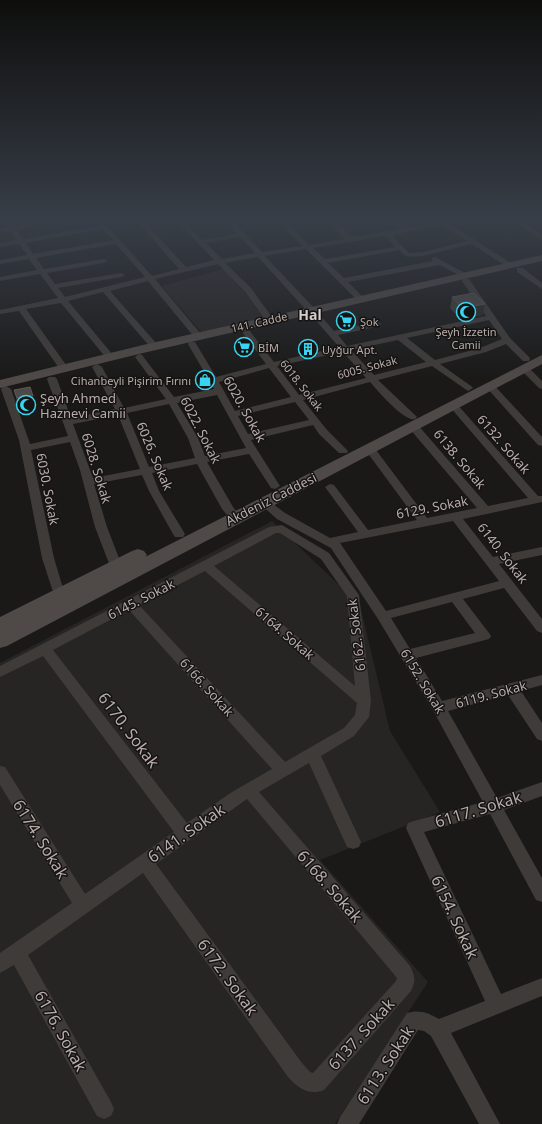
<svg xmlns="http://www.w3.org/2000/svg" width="542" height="1124" viewBox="0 0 542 1124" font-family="'Noto Sans',sans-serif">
	<rect width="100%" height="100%" fill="#1a1918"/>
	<g fill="#272524">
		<polygon points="224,269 266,319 202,333 162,286"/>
		<polygon points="272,521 360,605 390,731 440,812 320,860 428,982 335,1124 0,1124 0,663"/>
	</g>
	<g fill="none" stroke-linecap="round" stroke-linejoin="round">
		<g fill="#3f3b39" fill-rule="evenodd">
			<path d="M4,221H11L14,226L41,221H58L17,230L23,239L100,226L96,221H103L152,276L179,269L137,221H144L186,267L214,260L177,221H184L202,240L237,234L226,221H233L262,252L302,246L278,221H285L309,245L345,239L327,221H335L352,237L401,229L392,221H400L408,228L438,221H453L449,223L514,265L510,267H507L472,244L423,256L407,257L399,250L328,263L344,278L433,261L431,259L435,257L469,275L468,277H462L440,265L348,282L365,299L361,301H358L306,249L265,256L314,308L315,310L314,312H308L258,257L225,263L251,288L274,320L270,323L267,322L245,292L218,264L155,279L201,334L202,336L201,338H195L148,281L110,291L157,344L158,346L154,349L151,348L103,292L68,301L113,355L114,357L110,360L107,359L61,303L26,309L69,369L64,372L61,371L19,311L0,314V310L58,298L40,274L0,281V277L37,270L29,259L0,264V260L27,255L19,244L0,247V243L16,240L10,231L0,233V229L8,227ZM442,225L467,241L423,252L409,253L392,235ZM103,229L113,240L33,254L26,243ZM385,236L395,247L325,259L313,248ZM240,237L255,253L222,259L206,243ZM116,244L145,277L65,297L58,288L121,277L125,275L121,273L55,284L47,273L104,263L108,261L104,259L44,269L36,258Z"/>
			<polygon points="513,221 521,221 542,235 542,240"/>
			<polygon points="517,268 523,268 542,283 542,289 517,272"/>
			<path d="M463,279H469L510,338L529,357L530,359L529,361H523L506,344L486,352L440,364L471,386L473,388L468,391L432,366L378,380L415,415L417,417L415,419C404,422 378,391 370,382L303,400L327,430L348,451L347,453H339L319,434L313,425L251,440L280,486L275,489L271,488L249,454L207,462L233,507L242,518L240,521H232L222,509L197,464L152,473L159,491L185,534L183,537H175L173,534L149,491L142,475L94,484L107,527L122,566L120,569L116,570L112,569L110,566L95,527L80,470L70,442L31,450L54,558L65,595L63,598L59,599L55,598L42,558L19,440L1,389L3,387L6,386L11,389L30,444L68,436L47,379L49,377H55L57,379L71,418L115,409L92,367L97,364L102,367L124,408L166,399L135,357L139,354L142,355L174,397L214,389L188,344L189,342H195L216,377L266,364L242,332L246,329L249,330L274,362L339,347L312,316L316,313L319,314L334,331L377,321L381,324L380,326L338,335L347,346L486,316L462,281ZM489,320L502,339L480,348L435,360L407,338ZM398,340L426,362L374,375L351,350ZM343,352L366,378L299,395L277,366ZM269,368L291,397L235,411L219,382ZM217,395L246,448L205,456L198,438L177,403ZM295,402L309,420L248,434L238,416ZM169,404L188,438L195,458L149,467L127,413ZM118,415L140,469L93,478L73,424Z"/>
			<polygon points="524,365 527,366 542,381 542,389 539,388 519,368"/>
			<polygon points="490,383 493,384 542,437 542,446 538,445 487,388 485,386 487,384"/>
			<path d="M453,402L456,403L538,496H542V502L463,519L493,557L542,547V555L499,564L542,619V633L537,631L504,588L463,599L489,633L491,636L489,639L416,658L442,701L542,675V685L521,691L542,723V741L537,739L508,695L448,711L497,798L542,782V796L504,810L542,878V902L536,900L490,814L424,832L501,994L542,978V996L451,1033L500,1124H479L431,1036L424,1031L418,1030L359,1124H337L340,1117L407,1013C419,1009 429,1013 439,1019L485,1001L406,828L408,823L414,821L483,802L434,712L378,619L331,548L277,519L259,503L261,501H269L285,513L330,538L358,532L325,487L330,484L334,485L368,530L417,520L364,448L369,445L373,446L427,518L477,508L409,428L408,426L409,424H417L488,506L528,498L450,407L448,405ZM453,521L499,581L386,611L340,543ZM452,602L475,633L410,649L391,618Z"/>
			<path d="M282,525L329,553L359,595L371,701L369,717L354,736L321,756L361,842L359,847L353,849L347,847L309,763L259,792L410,966C415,976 416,981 411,991L324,1090C309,1096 298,1088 288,1077L143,873L28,955L111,1102L114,1109L111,1116L104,1119L97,1116L14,965L0,973V953L72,903L0,785V766L5,767L85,894L174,832L43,656L0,677V666L269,527ZM276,533H280L321,559L347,596L355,686L214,566ZM205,571L357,703L355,715L344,728L285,762L139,605ZM129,610L272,769L232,792L187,823L53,650ZM247,799L397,978L396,981L313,1073L310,1072L302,1063L156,864Z"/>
		</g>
		<g fill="#4f4947" fill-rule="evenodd">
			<polygon points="542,255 542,261 143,353 0,388 0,380 143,345"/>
			<polygon points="542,355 542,364 7,646 0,648 0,617 132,551 138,549 144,551 147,555 145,557"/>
		</g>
	</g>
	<g fill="#3f3c3b">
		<polygon points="452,297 485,304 483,315 460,319 450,308"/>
		<polygon points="14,390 33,396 35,408 20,410 17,402"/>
	</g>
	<g fill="#2b2928">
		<polygon points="485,304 483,315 460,319 462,308"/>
		<polygon points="33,396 35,408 20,410 17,398"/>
	</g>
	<g fill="#4c4947" stroke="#5d5857">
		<polygon points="474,293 485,304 462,308 452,297"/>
		<polygon points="30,387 33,396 17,398 14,390"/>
	</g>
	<linearGradient id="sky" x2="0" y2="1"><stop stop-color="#0e0e0d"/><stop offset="0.58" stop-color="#383e48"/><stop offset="1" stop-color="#383e48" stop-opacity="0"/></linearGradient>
	<rect width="542" height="379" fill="url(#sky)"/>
	<defs>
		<symbol id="mosque-ring" viewBox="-11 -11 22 22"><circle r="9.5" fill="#151413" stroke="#38d4f1" stroke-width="1.5"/><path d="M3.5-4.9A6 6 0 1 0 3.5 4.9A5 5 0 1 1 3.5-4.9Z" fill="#38d4f1"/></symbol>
		<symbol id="supermarket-ring" viewBox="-11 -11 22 22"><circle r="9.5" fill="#151413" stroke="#38d4f1" stroke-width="1.5"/><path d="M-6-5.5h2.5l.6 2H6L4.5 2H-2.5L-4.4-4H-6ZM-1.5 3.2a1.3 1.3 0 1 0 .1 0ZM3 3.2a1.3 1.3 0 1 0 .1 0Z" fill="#38d4f1"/></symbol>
		<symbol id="building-ring" viewBox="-11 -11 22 22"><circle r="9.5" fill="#151413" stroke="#38d4f1" stroke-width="1.5"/><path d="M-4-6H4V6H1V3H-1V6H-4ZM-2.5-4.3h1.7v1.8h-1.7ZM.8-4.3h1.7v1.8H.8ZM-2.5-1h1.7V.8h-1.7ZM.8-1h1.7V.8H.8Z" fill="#38d4f1"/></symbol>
		<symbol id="shop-ring" viewBox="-11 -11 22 22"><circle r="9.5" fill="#151413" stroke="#38d4f1" stroke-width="1.5"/><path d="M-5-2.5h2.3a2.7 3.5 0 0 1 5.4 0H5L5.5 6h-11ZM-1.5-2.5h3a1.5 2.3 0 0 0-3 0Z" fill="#38d4f1"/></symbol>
	</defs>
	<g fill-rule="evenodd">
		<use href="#mosque-ring" x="455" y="301" width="22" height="22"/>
		<use href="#supermarket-ring" x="335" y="310" width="22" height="22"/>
		<use href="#supermarket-ring" x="233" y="336" width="22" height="22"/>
		<use href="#building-ring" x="297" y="338" width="22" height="22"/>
		<use href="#shop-ring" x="194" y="369" width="22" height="22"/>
		<use href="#mosque-ring" x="15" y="394" width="22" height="22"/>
	</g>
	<g text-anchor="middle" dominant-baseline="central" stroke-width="3" stroke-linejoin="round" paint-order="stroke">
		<g font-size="11" fill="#b9adaa" stroke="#151413" text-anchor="start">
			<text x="360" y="321">Şok</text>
			<text x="466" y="331" text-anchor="middle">Şeyh İzzetin<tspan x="466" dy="13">Camii</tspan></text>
			<text x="258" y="347">BİM</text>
			<text x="322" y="349">Uyğur Apt.</text>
			<text x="191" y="380" text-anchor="end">Cihanbeyli Pişirim Fırını</text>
		</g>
		<g font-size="11" fill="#b9adaa" stroke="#151413">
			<text transform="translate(259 322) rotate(-13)">141. Cadde</text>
			<text transform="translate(367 367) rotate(-15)">6005. Sokak</text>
			<text transform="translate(302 385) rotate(52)">6018. Sokak</text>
		</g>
		<g font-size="13" fill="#b9adaa" stroke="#151413" text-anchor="start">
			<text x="40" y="398">Şeyh Ahmed<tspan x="40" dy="15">Haznevi Camii</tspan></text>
		</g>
		<g font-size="13" fill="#b9adaa" stroke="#151413">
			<text transform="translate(245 409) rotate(61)">6020. Sokak</text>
			<text transform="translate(201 430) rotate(63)">6022. Sokak</text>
			<text transform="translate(504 444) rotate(49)">6132. Sokak</text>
			<text transform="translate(155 456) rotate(67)">6026. Sokak</text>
			<text transform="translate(460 459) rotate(50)">6138. Sokak</text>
			<text transform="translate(97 468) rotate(73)">6028. Sokak</text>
			<text transform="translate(48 489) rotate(79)">6030. Sokak</text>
			<text transform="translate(271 499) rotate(-27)">Akdeniz Caddesi</text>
			<text transform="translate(432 507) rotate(-11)">6129. Sokak</text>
			<text transform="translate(503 553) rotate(52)">6140. Sokak</text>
			<text transform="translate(141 599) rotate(-27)">6145. Sokak</text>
			<text transform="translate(285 633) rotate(41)">6164. Sokak</text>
			<text transform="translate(356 635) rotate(-97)">6162. Sokak</text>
			<text transform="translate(423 681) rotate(59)">6152. Sokak</text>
			<text transform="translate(207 687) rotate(48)">6166. Sokak</text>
			<text transform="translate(491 694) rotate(-15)">6119. Sokak</text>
		</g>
		<g font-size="14" font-weight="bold" fill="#d5cdcb" stroke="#151413">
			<text x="310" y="314">Hal</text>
		</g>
		<g font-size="16" fill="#b9adaa" stroke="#151413">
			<text transform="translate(129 730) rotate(53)">6170. Sokak</text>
			<text transform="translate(478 809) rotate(-17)">6117. Sokak</text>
			<text transform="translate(186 833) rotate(-35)">6141. Sokak</text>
			<text transform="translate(41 839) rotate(58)">6174. Sokak</text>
			<text transform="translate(330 886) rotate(49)">6168. Sokak</text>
			<text transform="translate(455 917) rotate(65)">6154. Sokak</text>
			<text transform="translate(228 977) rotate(54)">6172. Sokak</text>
			<text transform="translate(61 1031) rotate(61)">6176. Sokak</text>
			<text transform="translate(361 1034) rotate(-48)">6137. Sokak</text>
			<text transform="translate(385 1065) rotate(-57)">6113. Sokak</text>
		</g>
	</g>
</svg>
